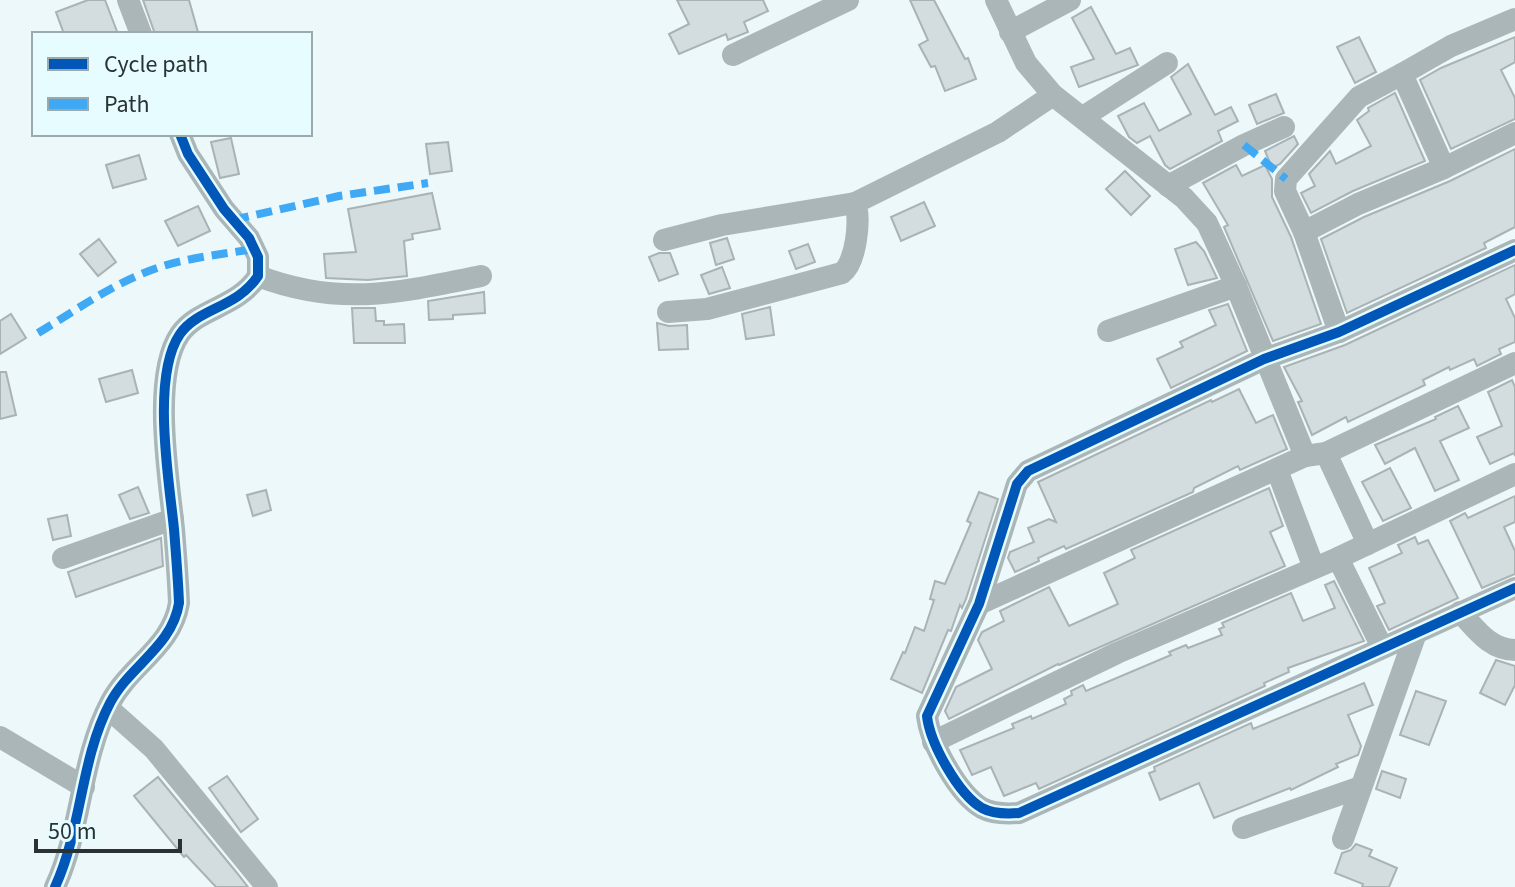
<svg xmlns="http://www.w3.org/2000/svg" width="1515" height="887" viewBox="0 0 1515 887" font-family="'Source Sans 3',sans-serif">
	<rect width="100%" height="100%" fill="#ecf8f9"/>
	<g fill="#d3dcde" stroke="#a9b3b4" stroke-width="2">
		<polygon points="88,0 105,0 118,34 64,34 56,12"/>
		<polygon points="143,0 189,0 198,32 155,34"/>
		<polygon points="677,0 763,0 768,11 744,22 748,32 728,40 726,34 679,54 669,34 689,24"/>
		<polygon points="910,0 934,0 965,59 968,58 976,79 945,91 935,66 931,67 919,45 928,40"/>
		<polygon points="1091,7 1116,54 1130,48 1138,65 1079,87 1071,67 1094,59 1072,18"/>
		<polygon points="1359,37 1376,72 1355,83 1337,47"/>
		<polygon points="1515,37 1515,62 1501,70 1515,98 1515,119 1451,149 1420,80 1441,68"/>
		<polygon points="1188,64 1215,115 1231,107 1238,121 1218,131 1222,141 1170,169 1165,165 1150,136 1137,143 1129,137 1118,116 1144,103 1159,131 1191,114 1171,77"/>
		<polygon points="1395,93 1425,161 1353,191 1311,213 1301,193 1315,186 1309,174 1330,151 1336,164 1371,146 1357,120 1369,111 1368,108"/>
		<polygon points="1276,94 1284,113 1257,124 1249,105"/>
		<polygon points="1294,136 1298,144 1280,164 1272,168 1265,151"/>
		<polygon points="231,138 239,174 220,178 211,142"/>
		<polygon points="448,142 452,171 430,174 426,144"/>
		<polygon points="1515,149 1515,227 1484,243 1486,248 1347,313 1321,239 1364,217 1450,181"/>
		<polygon points="139,155 146,179 113,188 106,165"/>
		<polygon points="1236,165 1242,176 1265,165 1272,179 1272,197 1291,237 1321,324 1273,341 1224,227 1228,225 1203,183"/>
		<polygon points="1125,171 1150,196 1131,215 1106,189"/>
		<polygon points="432,193 440,229 412,234 413,239 404,241 407,276 368,280 326,278 324,254 356,252 348,209"/>
		<polygon points="924,202 935,226 901,241 891,217"/>
		<polygon points="198,206 210,231 178,246 165,221"/>
		<polygon points="727,238 734,259 716,265 710,243"/>
		<polygon points="99,239 116,262 98,276 80,254"/>
		<polygon points="1196,242 1204,251 1217,278 1188,285 1175,249"/>
		<polygon points="808,244 815,262 796,269 789,251"/>
		<polygon points="659,253 670,253 678,274 659,281 649,257"/>
		<polygon points="1515,265 1515,294 1506,299 1515,318 1515,342 1499,349 1501,354 1477,366 1474,359 1450,370 1449,367 1423,380 1425,385 1348,422 1346,417 1312,435 1298,402 1302,401 1284,367 1345,345"/>
		<polygon points="722,267 730,288 709,294 701,275"/>
		<polygon points="484,292 485,313 453,315 453,319 429,320 428,301"/>
		<polygon points="1228,304 1247,351 1171,388 1157,359 1183,347 1180,342 1216,325 1209,310"/>
		<polygon points="770,307 774,335 746,339 742,314"/>
		<polygon points="352,308 375,308 376,321 384,321 384,325 404,324 405,343 354,343"/>
		<polygon points="11,314 26,338 0,354 0,321"/>
		<polygon points="657,323 669,326 687,325 688,349 659,350"/>
		<polygon points="132,370 138,393 106,402 99,379"/>
		<polygon points="0,372 6,372 16,415 0,419"/>
		<polygon points="1512,380 1515,387 1515,456 1514,453 1490,464 1477,437 1502,426 1488,392"/>
		<polygon points="1239,389 1256,423 1273,415 1287,449 1240,470 1238,466 1194,488 1193,492 1066,549 1064,546 1038,558 1039,561 1015,572 1008,558 1010,552 1034,542 1028,528 1049,519 1056,522 1038,482 1211,400 1212,402"/>
		<polygon points="1458,406 1469,428 1440,441 1459,480 1435,491 1415,448 1385,464 1375,445 1436,419 1435,417"/>
		<polygon points="1390,468 1411,508 1383,521 1362,482"/>
		<polygon points="138,487 149,513 130,519 119,495"/>
		<polygon points="1269,488 1283,526 1270,532 1285,566 1059,665 1058,664 949,719 945,711 956,687 992,669 978,640 982,632 1004,621 1000,611 1049,587 1069,626 1118,604 1104,573 1135,558 1131,550"/>
		<polygon points="266,490 271,510 253,516 247,495"/>
		<polygon points="979,492 998,499 966,599 962,608 960,605 951,631 948,630 922,693 891,679 903,652 905,653 915,627 924,631 934,600 930,599 935,581 945,584 971,523 967,521"/>
		<polygon points="1515,496 1515,522 1504,527 1515,551 1515,574 1482,588 1450,521 1465,513 1468,518"/>
		<polygon points="67,515 71,536 53,540 48,519"/>
		<polygon points="1415,537 1418,544 1428,540 1458,598 1389,630 1377,606 1385,603 1369,568 1402,553 1398,545"/>
		<polygon points="161,538 163,566 76,597 68,572"/>
		<polygon points="1334,581 1364,641 1288,668 1289,672 1264,683 1265,686 1039,789 1036,783 1004,796 991,767 972,775 960,750 1014,728 1012,724 1031,716 1032,719 1066,704 1064,699 1072,695 1071,691 1083,685 1086,691 1171,655 1169,652 1186,645 1188,648 1222,635 1219,629 1224,627 1222,623 1291,593 1303,621 1335,608 1325,585"/>
		<polygon points="1496,660 1515,666 1515,685 1505,705 1480,693"/>
		<polygon points="1364,683 1373,705 1348,715 1361,746 1358,755 1336,764 1338,767 1291,790 1290,788 1214,818 1199,783 1160,800 1149,773 1155,771 1154,767 1251,723 1253,729"/>
		<polygon points="1416,691 1446,701 1429,745 1400,735"/>
		<polygon points="1382,771 1406,779 1400,798 1376,789"/>
		<polygon points="227,776 258,819 241,832 209,788"/>
		<polygon points="158,777 237,873 248,887 216,887 186,855 184,857 134,796"/>
		<polygon points="1356,844 1372,850 1369,856 1397,868 1389,887 1362,887 1363,884 1335,873 1342,853 1351,850"/>
	</g>
	<g fill="none" stroke-linecap="round" stroke-linejoin="round">
		<g stroke="#aab6b7" stroke-width="22">
			<polyline points="128,0 141,34"/>
			<polyline points="996,0 1026,63 1053,95 1184,198 1207,223 1236,286 1305,456"/>
			<polyline points="1010,32 1070,0"/>
			<polyline points="733,55 848,0"/>
			<polyline points="1402,74 1451,46 1515,19"/>
			<polyline points="1083,117 1167,63"/>
			<polyline points="1168,186 1244,145 1284,127"/>
			<polyline points="1304,232 1285,191 1286,179 1359,97 1402,74 1444,168"/>
			<polyline points="664,240 722,225 855,203"/>
			<path d="M1515,250L1339,332L1264,359L1028,471L1017,484L979,604L927,716C930,743 958,794 982,808C993,814 1007,814 1019,813L1515,588"/>
			<path d="M258,276C339,307 399,293 481,276"/>
			<path d="M668,312L707,309L842,273C856,263 861,218 855,203L998,132L1053,95"/>
			<polyline points="1108,331 1236,286"/>
			<polyline points="1339,332 1304,232 1358,204 1444,168 1515,133"/>
			<polyline points="1326,453 1368,544"/>
			<polyline points="1277,470 1314,568"/>
			<polyline points="63,558 173,519"/>
			<polyline points="1338,558 1382,647"/>
			<polyline points="979,604 1305,456 1326,453 1515,363"/>
			<path d="M1460,612C1476,629 1490,650 1515,650"/>
			<polyline points="108,708 154,749 267,887"/>
			<polyline points="0,737 84,787"/>
			<polyline points="933,742 1117,653 1338,558 1515,474"/>
			<polyline points="1243,828 1361,787"/>
			<polyline points="1343,839 1416,633"/>
			<path d="M55,887C82,829 80,760 110,703C130,665 172,647 179,603C178,578 176,554 174,529C169,480 151,376 180,334C198,308 237,308 258,276V257L249,238L224,209L188,154L180,134"/>
		</g>
		<g stroke="#3fa9f5" stroke-width="8" stroke-dasharray="16 8" stroke-linecap="butt">
			<polyline points="1244,145 1286,179"/>
			<polyline points="233,220 339,196 428,183"/>
			<path d="M38,333C78,309 118,280 163,266C193,257 224,254 254,249"/>
		</g>
		<defs>
			<g id="cycleway">
				<path d="M1515,250L1339,332L1264,359L1028,471L1017,484L979,604L927,716C930,743 958,794 982,808C993,814 1007,814 1019,813L1515,588"/>
				<path d="M55,887C82,829 80,760 110,703C130,665 172,647 179,603C178,578 176,554 174,529C169,480 151,376 180,334C198,308 237,308 258,276V257L249,238L224,209L188,154L180,134"/>
			</g>
		</defs>
		<use href="#cycleway" stroke="#e6fcff" stroke-width="15"/>
		<use href="#cycleway" stroke="#0057b8" stroke-width="10"/>
	</g>
	<rect x="32" y="32" width="280" height="104" fill="#e6fcff" stroke="#9babad" stroke-width="2"/>
	<rect x="48" y="58" width="40" height="12" fill="#0057b8" stroke="#9babad" stroke-width="2"/>
	<text x="104" y="72" font-size="24" fill="#2a3233">Cycle path</text>
	<rect x="48" y="98" width="40" height="12" fill="#3fa9f5" stroke="#9babad" stroke-width="2"/>
	<text x="104" y="112" font-size="24" fill="#2a3233">Path</text>
	<path d="M36 839v12h144v-12" fill="none" stroke="#2a3233" stroke-width="4"/>
	<text x="48" y="839" font-size="24" fill="#2a3233" stroke="#e6fcff" stroke-width="6" paint-order="stroke">50 m</text>
</svg>
